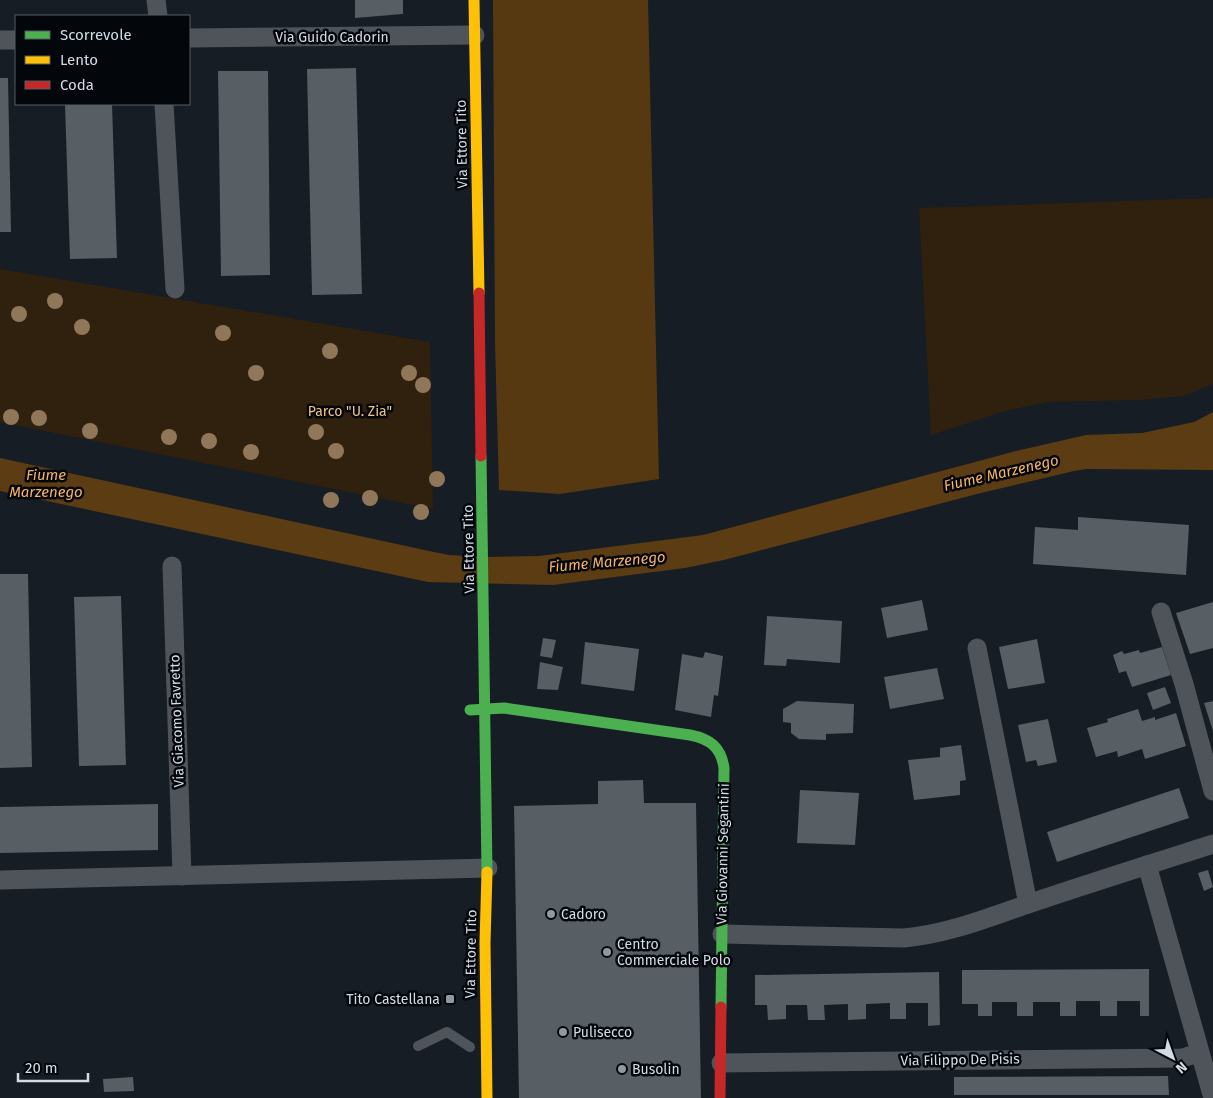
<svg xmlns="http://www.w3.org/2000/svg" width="1213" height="1098" viewBox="0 0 1213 1098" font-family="'Fira Sans',sans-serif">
	<rect width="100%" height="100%" fill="#161d24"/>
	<g fill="#30200e">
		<polygon points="1213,198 1213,384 1183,396 1139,400 1048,402 1005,411 931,435 919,208"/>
		<polygon points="0,269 430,342 433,509 0,422"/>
	</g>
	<polygon fill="#573911" points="493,0 648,0 659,479 560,494 499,490 495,342"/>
	<polygon fill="#5c3c12" points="1213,412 1213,470 1086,469 1074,471 981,493 724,560 685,568 553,585 428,582 0,491 0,458 429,551 449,555 485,557 539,556 703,535 1016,451 1086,435 1142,433 1194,422"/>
	<g fill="#575e64">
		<polygon points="355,0 403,0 403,14 355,18"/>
		<polygon points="356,68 362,294 312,295 307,69"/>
		<polygon points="218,71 268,71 270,275 221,276"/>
		<polygon points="0,78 8,78 11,232 0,232"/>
		<polygon points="65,104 112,104 117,258 70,259"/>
		<polygon points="1078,517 1189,525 1186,575 1033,564 1035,527 1078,530"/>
		<polygon points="0,574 28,574 32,767 0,768"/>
		<polygon points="121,596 126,765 79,766 74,597"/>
		<polygon points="922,600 928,630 887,638 881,608"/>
		<polygon points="1213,602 1213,648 1190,654 1176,613"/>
		<polygon points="767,616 842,621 840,663 787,659 786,666 764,665"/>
		<polygon points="543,638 556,640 552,658 540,656"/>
		<polygon points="1037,639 1045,683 1008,689 999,647"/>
		<polygon points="585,642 639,649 634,691 581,684"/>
		<polygon points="1162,647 1171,675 1132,687 1126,671 1119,673 1113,655 1122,651 1124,654 1139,650 1140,653"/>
		<polygon points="705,652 723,656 718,696 714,695 711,717 675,710 682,654 703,658"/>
		<polygon points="540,662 563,667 558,690 537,689"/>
		<polygon points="937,668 944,699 890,709 884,677"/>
		<polygon points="1165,687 1171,703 1153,710 1147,693"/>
		<polygon points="797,701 854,704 853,733 826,734 826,740 799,739 791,733 791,723 783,722 783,709"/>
		<polygon points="1213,701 1213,731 1204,703"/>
		<polygon points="1138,709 1142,721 1155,717 1155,720 1176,713 1186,746 1145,759 1142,749 1118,757 1117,751 1096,757 1087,728 1108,722 1107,719"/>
		<polygon points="1048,719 1057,762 1038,766 1036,760 1026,762 1018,725"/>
		<polygon points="961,745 966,780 960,781 960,795 914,800 908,760 940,757 940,748"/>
		<polygon points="643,780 644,803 696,803 701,1098 519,1098 514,806 598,804 598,781"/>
		<polygon points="1179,788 1189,818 1057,862 1047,832"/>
		<polygon points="800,790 859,793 855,845 797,843"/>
		<polygon points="158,804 158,850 0,853 0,807"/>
		<polygon points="1208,870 1213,887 1204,891 1198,873"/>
		<polygon points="1149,969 1149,1016 1140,1016 1140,1001 1117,1001 1117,1016 1100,1016 1100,1001 1076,1001 1076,1016 1060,1016 1060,1002 1033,1002 1033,1016 1017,1016 1017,1002 992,1002 992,1016 978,1016 978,1004 962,1004 962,970"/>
		<polygon points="939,972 940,1025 928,1026 928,1003 906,1003 906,1019 890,1019 890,1003 866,1004 866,1019 848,1020 848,1004 824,1005 825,1020 808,1020 807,1005 786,1005 786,1019 768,1020 767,1005 755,1005 755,975"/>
		<polygon points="1168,1076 1169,1095 954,1095 954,1077"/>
		<polygon points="133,1077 134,1091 104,1092 103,1079"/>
	</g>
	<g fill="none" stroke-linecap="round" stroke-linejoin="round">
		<polyline stroke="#4f545b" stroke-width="10" points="418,1046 447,1032 470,1047"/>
		<g stroke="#4f545b" stroke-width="19">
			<polyline points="156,0 158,16"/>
			<polyline points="189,38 475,35"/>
			<polyline points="0,40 16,40"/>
			<polyline points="164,104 175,289"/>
			<polyline points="172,566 182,876"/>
			<polyline points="1161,612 1184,684 1213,791"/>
			<polyline points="977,648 1028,904"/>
			<polyline points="1147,865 1213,1098"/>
			<polyline points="0,880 488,868"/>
			<path d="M722,934L904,938C948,934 987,918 1028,904C1090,883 1151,864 1213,844"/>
			<polyline points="721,1063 1182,1058 1199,1053"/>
		</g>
		<g stroke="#4caf50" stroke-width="11">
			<polyline points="481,456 487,872"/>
			<path d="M470,710L504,708L690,735C710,739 721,747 724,768L721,1007"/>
		</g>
		<g stroke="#ffc107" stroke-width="11">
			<polyline points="474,0 479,293"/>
			<polyline points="487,1098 485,943 487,872"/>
		</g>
		<g stroke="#c62828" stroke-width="11">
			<polyline points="479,293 481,456"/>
			<polyline points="720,1098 721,1007"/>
		</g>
	</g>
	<g fill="#90775a">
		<circle cx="55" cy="301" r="8"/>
		<circle cx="19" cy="314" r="8"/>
		<circle cx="82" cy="327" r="8"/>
		<circle cx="223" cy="333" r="8"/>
		<circle cx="330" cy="351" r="8"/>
		<circle cx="256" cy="373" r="8"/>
		<circle cx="409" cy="373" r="8"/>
		<circle cx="423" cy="385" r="8"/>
		<circle cx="11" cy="417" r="8"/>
		<circle cx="39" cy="418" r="8"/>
		<circle cx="90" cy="431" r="8"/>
		<circle cx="316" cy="432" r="8"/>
		<circle cx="169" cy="437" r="8"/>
		<circle cx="209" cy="441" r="8"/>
		<circle cx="336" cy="451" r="8"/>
		<circle cx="251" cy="452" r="8"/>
		<circle cx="437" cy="479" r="8"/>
		<circle cx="370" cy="498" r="8"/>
		<circle cx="331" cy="500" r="8"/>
		<circle cx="421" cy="512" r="8"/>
	</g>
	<g fill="#9198a1" stroke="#03070c" stroke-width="2">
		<circle cx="551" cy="914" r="5"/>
		<circle cx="607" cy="952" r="5"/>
		<rect x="445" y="994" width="10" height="10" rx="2.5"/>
		<circle cx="563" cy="1032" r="5"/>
		<circle cx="622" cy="1069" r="5"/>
	</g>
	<g text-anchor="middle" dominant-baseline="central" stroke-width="5" stroke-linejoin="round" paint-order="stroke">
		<g font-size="14" fill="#d3dbe5" stroke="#03070c">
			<text x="332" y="37">Via Guido Cadorin</text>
			<text transform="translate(462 144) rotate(-91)">Via Ettore Tito</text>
			<text transform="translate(469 549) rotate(-91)">Via Ettore Tito</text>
			<text transform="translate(177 721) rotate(-92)">Via Giacomo Favretto</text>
			<text transform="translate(723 854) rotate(-89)">Via Giovanni Segantini</text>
			<text transform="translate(471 954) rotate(-89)">Via Ettore Tito</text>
			<text transform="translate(960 1060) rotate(-1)">Via Filippo De Pisis</text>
		</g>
		<g font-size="14" fill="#f4c086" stroke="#03070c">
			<text x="350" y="411">Parco "U. Zia"</text>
		</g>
		<g font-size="14" fill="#d3dbe5" stroke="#03070c" text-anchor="start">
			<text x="561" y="914">Cadoro</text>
			<text x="617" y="944">Centro<tspan x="617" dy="16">Commerciale Polo</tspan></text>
			<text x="440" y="999" text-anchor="end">Tito Castellana</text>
			<text x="573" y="1032">Pulisecco</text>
			<text x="632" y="1069">Busolin</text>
		</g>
		<g font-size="15" font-style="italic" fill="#f8b261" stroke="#03070c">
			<text transform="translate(1001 473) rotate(-13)">Fiume Marzenego</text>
			<text x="46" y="475">Fiume<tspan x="46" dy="17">Marzenego</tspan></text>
			<text transform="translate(607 562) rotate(-5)">Fiume Marzenego</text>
		</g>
	</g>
	<rect x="15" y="15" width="175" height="90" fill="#03070c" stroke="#565c63"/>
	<rect x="25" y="31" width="25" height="8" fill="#4caf50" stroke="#565c63"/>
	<text x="60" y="40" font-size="15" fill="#d3dbe5">Scorrevole</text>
	<rect x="25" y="56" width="25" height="8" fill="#ffc107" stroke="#565c63"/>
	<text x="60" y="65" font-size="15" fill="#d3dbe5">Lento</text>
	<rect x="25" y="81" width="25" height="8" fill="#c62828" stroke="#565c63"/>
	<text x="60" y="90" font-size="15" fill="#d3dbe5">Coda</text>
	<g transform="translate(1173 1058) rotate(139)" stroke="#03070c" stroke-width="4" paint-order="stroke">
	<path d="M0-4L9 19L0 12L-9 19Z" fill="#d3dbe5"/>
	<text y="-8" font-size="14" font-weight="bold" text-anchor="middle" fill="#d3dbe5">N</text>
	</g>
	<path d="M18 1073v8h70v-8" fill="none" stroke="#d3dbe5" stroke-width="2.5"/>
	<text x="25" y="1073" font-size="15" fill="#d3dbe5" stroke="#03070c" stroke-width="4" paint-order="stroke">20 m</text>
</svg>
